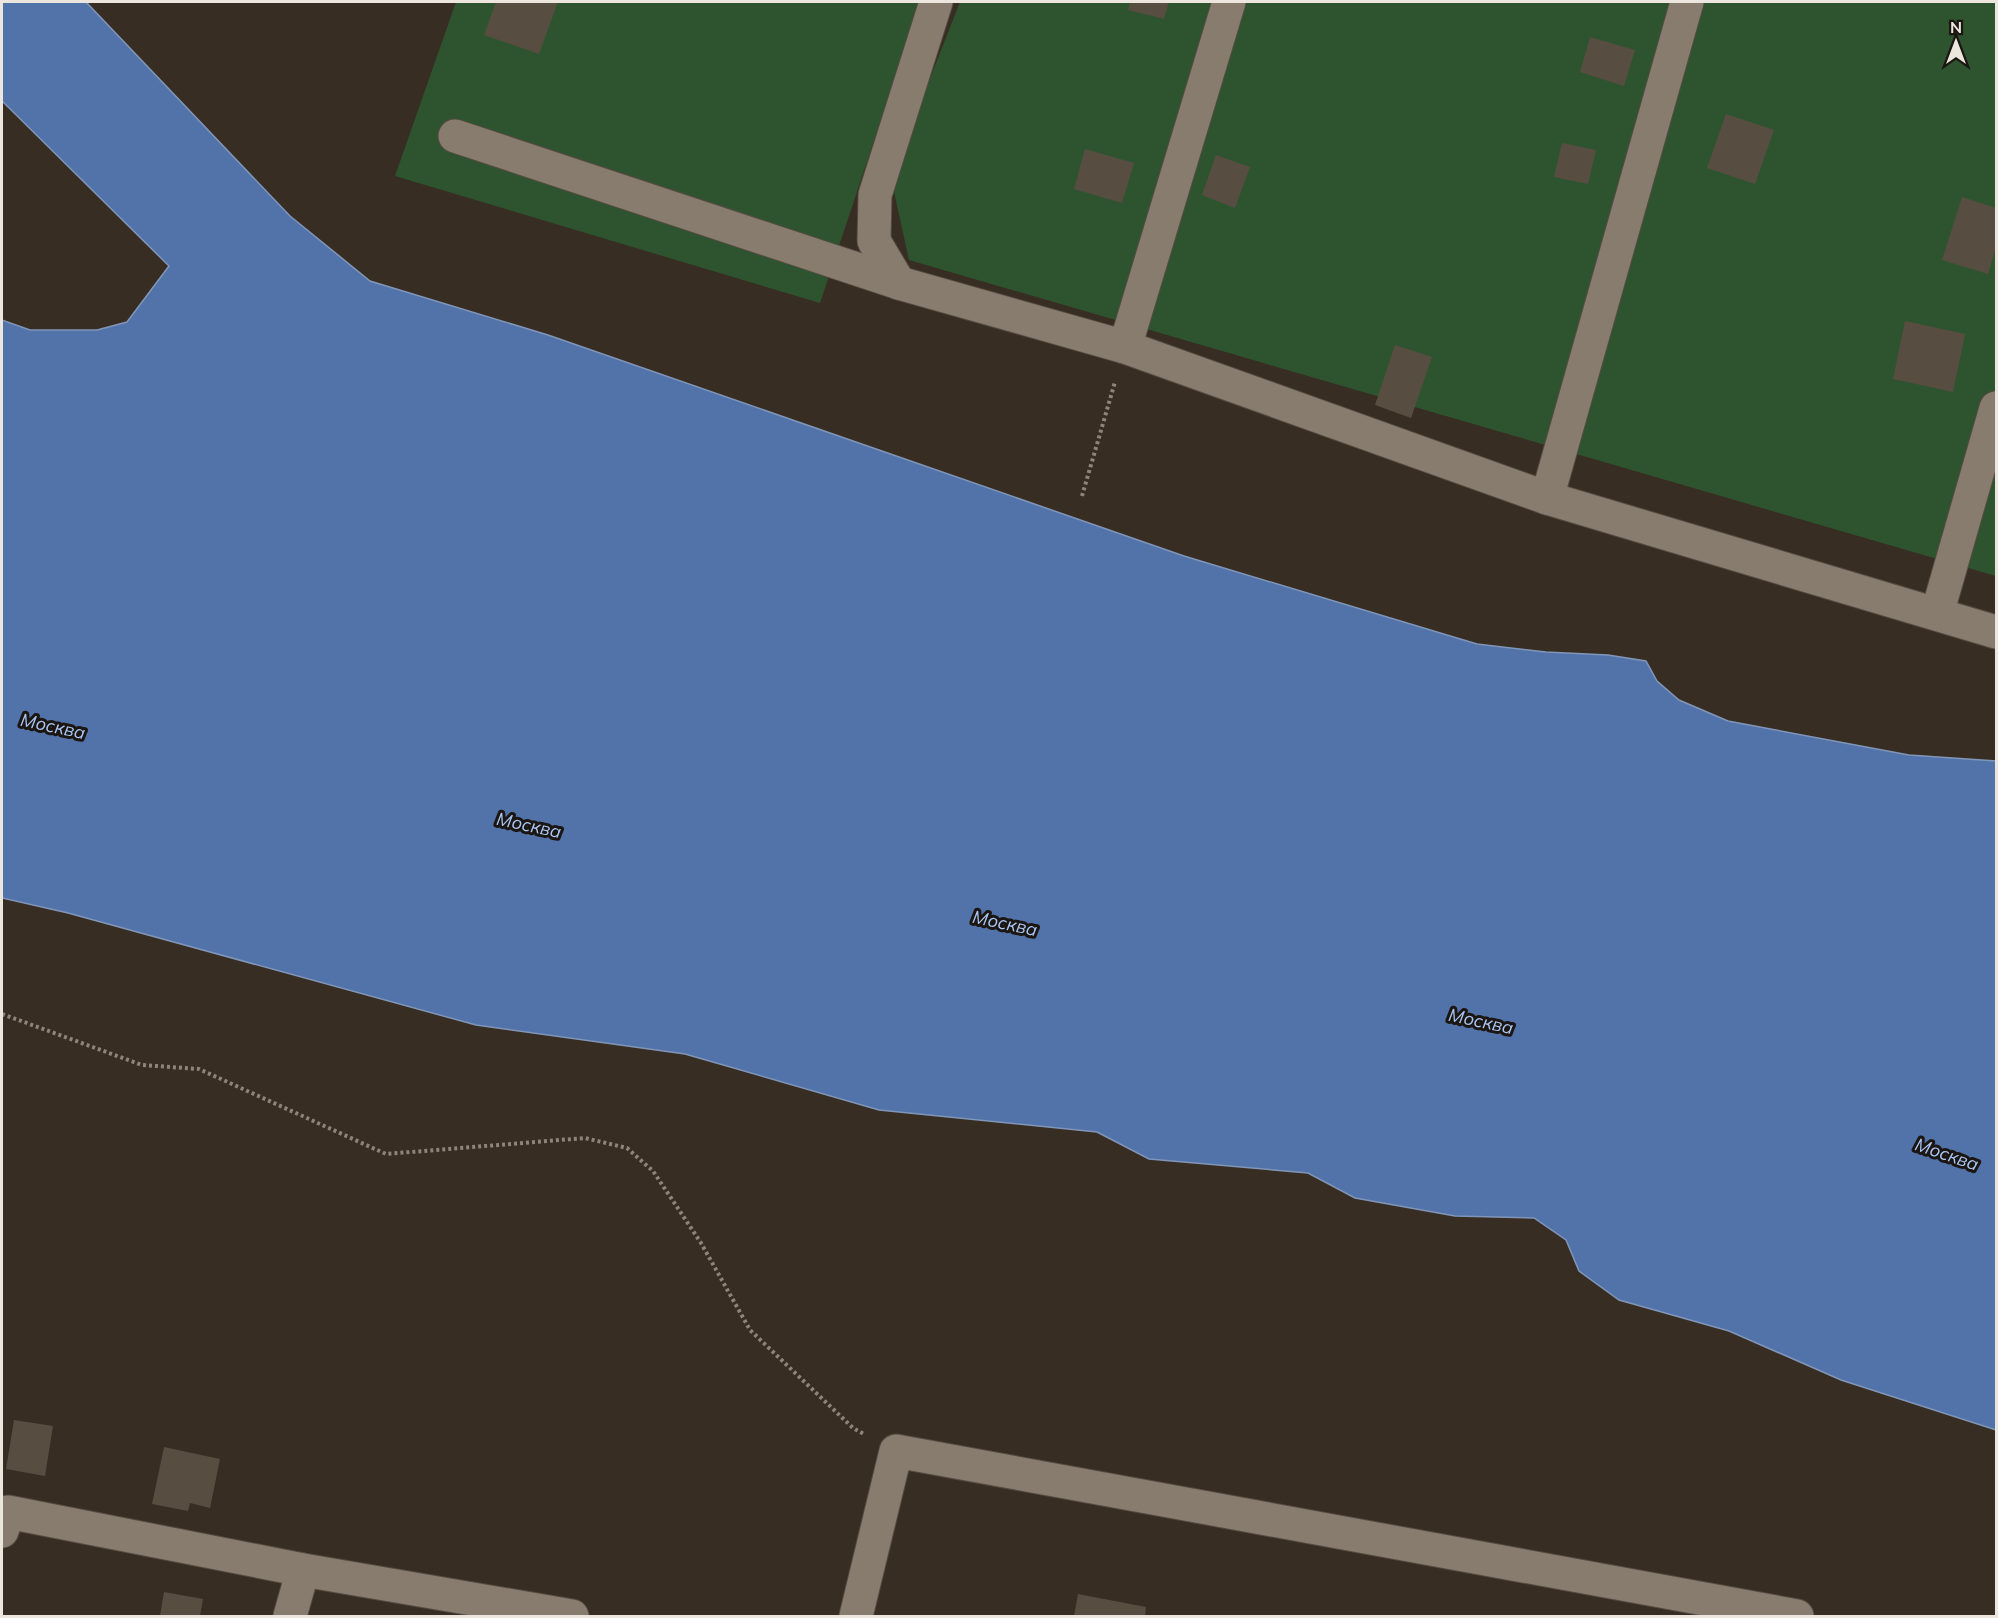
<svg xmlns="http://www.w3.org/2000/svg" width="1998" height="1618" viewBox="0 0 1998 1618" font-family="Mulish,sans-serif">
	<rect width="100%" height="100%" fill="#382d22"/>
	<g fill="#2e542f">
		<polygon points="456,2 920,2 820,303 395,176"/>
		<polygon points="960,2 1996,2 1996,576 909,260 891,178"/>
	</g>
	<polygon fill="#5273a9" stroke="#8096b9" stroke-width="1.5" points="2,2 86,2 290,216 370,281 548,335 1184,556 1477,644 1546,652 1608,655 1646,661 1657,681 1679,700 1728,721 1909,755 1996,761 1996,1430 1841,1380 1729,1331 1619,1300 1579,1271 1566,1240 1534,1218 1455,1216 1355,1198 1308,1173 1149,1159 1097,1132 879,1110 685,1054 476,1025 68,913 2,898 2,320 30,330 97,330 127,322 169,266 2,101"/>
	<g fill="#584d41">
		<polygon points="496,2 558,2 539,54 484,35"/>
		<polygon points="1130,2 1169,2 1164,19 1128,10"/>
		<polygon points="1590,37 1635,50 1624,86 1580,72"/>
		<polygon points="1726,114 1774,130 1755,184 1707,168"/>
		<polygon points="1562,143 1596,150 1588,184 1554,177"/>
		<polygon points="1085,149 1134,163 1122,203 1074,189"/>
		<polygon points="1216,155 1250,167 1235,208 1202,195"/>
		<polygon points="1962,197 1996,208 1996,247 1988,274 1942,260"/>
		<polygon points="1905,321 1965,334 1953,392 1893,379"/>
		<polygon points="1395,345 1432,357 1411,418 1375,405"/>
		<polygon points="14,1420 53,1426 45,1476 6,1469"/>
		<polygon points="164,1447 220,1459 210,1508 190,1503 188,1511 152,1504"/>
		<polygon points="164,1592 203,1599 200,1616 160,1616"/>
		<polygon points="1078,1594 1146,1607 1145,1616 1074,1616"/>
	</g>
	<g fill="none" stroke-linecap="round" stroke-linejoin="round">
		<defs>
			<g id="minor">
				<polyline points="936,2 875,195 874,241 899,283 1125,347 1547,498 1996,632"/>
				<polyline points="455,136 899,283"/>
				<polyline points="1125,347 1229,2"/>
				<polyline points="1547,498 1687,2"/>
				<polyline points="1937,614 1996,408"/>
				<polyline points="2,1531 8,1512 303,1570 572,1616"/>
				<polyline points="290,1616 303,1570"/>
				<polyline points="856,1616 896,1451 1797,1616"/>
			</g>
		</defs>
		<use href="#minor" stroke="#554b42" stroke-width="35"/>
		<g stroke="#8d847b" stroke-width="4" stroke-dasharray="3 3" stroke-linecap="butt">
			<polyline points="1082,496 1115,382"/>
			<polyline points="2,1014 142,1065 199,1069 386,1154 585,1138 627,1148 653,1171 701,1243 750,1330 853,1428 864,1434"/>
		</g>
		<use href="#minor" stroke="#887c6f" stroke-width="33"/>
	</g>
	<g text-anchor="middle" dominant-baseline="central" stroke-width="6" stroke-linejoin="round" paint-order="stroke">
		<g font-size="18" font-style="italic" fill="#a9c6f5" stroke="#1b1611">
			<text transform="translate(53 726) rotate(12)">Москва</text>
			<text transform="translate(529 825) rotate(12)">Москва</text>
			<text transform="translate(1005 923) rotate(12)">Москва</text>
			<text transform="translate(1481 1021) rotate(12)">Москва</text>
			<text transform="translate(1947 1154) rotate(19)">Москва</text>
		</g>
	</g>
	<rect width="1998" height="1618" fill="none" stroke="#ede6df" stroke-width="6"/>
	<g transform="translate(1956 42)" stroke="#1b1611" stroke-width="4.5" paint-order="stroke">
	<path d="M0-4.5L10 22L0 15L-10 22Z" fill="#ede6df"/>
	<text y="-9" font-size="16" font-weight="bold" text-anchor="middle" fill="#ede6df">N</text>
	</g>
</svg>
